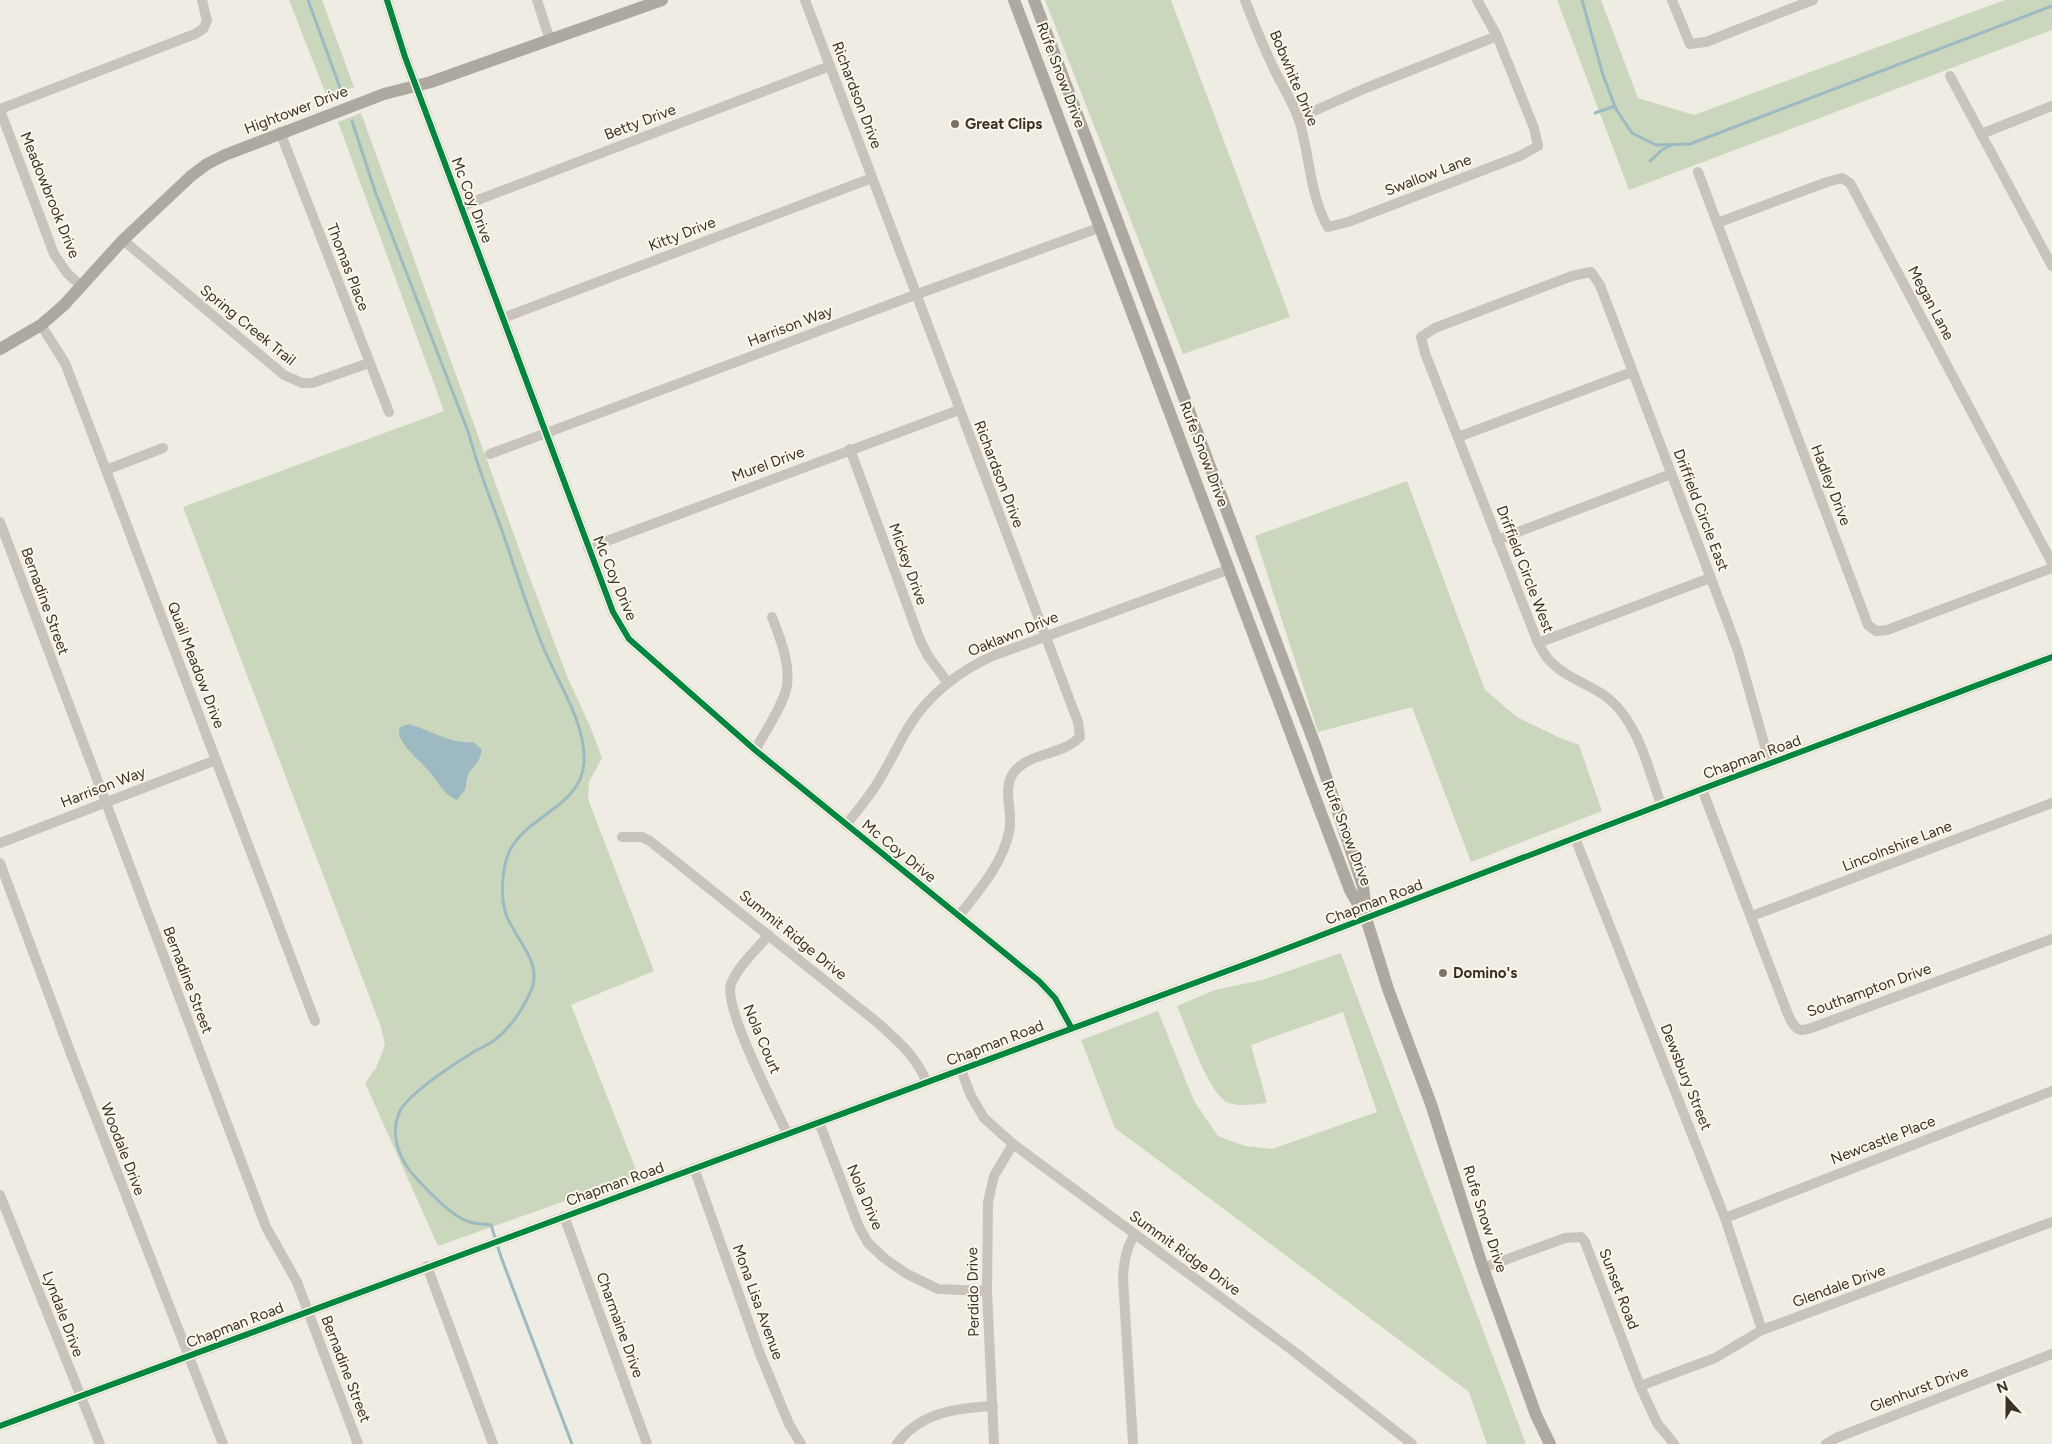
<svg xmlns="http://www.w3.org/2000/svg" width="2052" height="1444" viewBox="0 0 2052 1444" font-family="Figtree,sans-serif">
	<rect width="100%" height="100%" fill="#efece3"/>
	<g fill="#cbd7bc">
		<polygon points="289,0 322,0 354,87 327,97"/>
		<polygon points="1045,0 1171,0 1290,317 1183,354"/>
		<polygon points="1557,0 1601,0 1638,98 1694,115 2005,0 2052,0 2052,30 1629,190"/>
		<polygon points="361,113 525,565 567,676 590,726 602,758 589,782 588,799 654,971 571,1005 638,1175 438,1246 365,1083 376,1068 385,1045 381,1027 183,507 444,411 338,122"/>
		<polygon points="1407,481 1485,690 1517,717 1558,737 1579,745 1602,811 1471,862 1412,707 1318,732 1255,536"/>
		<path d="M1341,953V954L1526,1444H1487L1469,1392L1115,1128L1081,1040L1158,1011L1194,1101L1218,1136L1245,1146L1272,1149L1377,1112L1343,1012L1251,1045L1267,1103C1254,1104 1241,1107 1229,1103C1209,1097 1186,1026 1177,1006L1215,990L1262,980Z"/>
	</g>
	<path fill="#9dbac2" d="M409,724C431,730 449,744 473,742L482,750L479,760L468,774L465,790L457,800C440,792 439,781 427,769C418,759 407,751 401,739C398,735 399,732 400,727Z"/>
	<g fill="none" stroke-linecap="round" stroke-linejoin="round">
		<g stroke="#9dbac2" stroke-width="3">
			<polyline points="308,0 342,93"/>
			<polyline points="1582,0 1603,75 1616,109 1632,133 1656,145 1690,144 2052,6"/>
			<polyline points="1595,113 1615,106"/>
			<path d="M352,121L376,194L469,434C477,466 489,495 500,525C514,565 526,605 542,644C556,680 586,722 584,762C582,807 526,815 509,852C502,869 500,896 506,914C515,941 545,962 530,993C522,1010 511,1027 496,1039C490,1044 482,1047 475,1051C457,1062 409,1093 400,1111C389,1134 399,1160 416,1178C427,1190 452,1216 467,1221C474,1224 483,1224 491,1225L501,1257L572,1444"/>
			<polyline points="1650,161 1663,149 1672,145"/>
		</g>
		<g stroke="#c9c4bb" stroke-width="10">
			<polyline points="387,0 405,57 613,612 629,639 755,750 1039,981 1055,998 1071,1027"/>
			<polyline points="537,0 550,40"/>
			<path d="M805,0L1078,722L1080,737C1061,756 1030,752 1014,772C1001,790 1014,812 1009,832C1002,865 979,890 959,916"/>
			<path d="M1245,0C1254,24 1264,48 1275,71C1283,87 1293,103 1299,120C1310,155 1309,194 1328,227L1348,222L1520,156L1538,146L1534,128L1497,36L1477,0"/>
			<polyline points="1672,0 1690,44 1706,42 1813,0"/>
			<polyline points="1950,76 2052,266"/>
			<polyline points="0,109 195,34 203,29 207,21 202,0"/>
			<polyline points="0,110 54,254 67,273 80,285"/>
			<polyline points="1298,118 1366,88 1497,36"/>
			<polyline points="280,132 389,412"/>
			<polyline points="1981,134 2052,106"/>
			<polyline points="1698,172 1868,625 1876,631 1887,630 2052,568"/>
			<polyline points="462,206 830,66"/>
			<polyline points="1717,223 1827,182 1842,178 1850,183 2052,563"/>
			<polyline points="123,240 284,375 302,383 312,383 369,363"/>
			<polyline points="503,318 872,178"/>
			<polyline points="41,325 65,363 82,407 315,1021"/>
			<polyline points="1458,437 1632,372"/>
			<polyline points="850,449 920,640 928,656 948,683"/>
			<polyline points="490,454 915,295 1101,227"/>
			<polyline points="106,470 163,448"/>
			<polyline points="0,522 266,1227 297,1282 358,1444"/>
			<polyline points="1497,540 1671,474"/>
			<polyline points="588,548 959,410"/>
			<polyline points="1538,643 1710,578"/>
			<path d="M755,750C764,734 785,702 787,685C790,662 780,638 772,617"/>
			<path d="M1702,789L1784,1004C1787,1011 1792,1030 1802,1030C1806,1030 1811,1028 1814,1027L2052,939"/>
			<path d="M1661,804C1648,769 1639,724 1609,699C1591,684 1567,679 1551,662C1545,657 1542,649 1538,643L1425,353L1421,337L1435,328L1572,276L1591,272L1600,285L1729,626L1738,651L1770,764"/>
			<path d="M846,825C857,811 869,797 878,782C889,764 898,745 908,728C928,695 960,670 995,655L1230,569"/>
			<path d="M622,837H642L650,841L878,1023C900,1043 914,1054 927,1082"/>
			<polyline points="1575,838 1725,1218 1762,1330"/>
			<polyline points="0,843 216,760"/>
			<polyline points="0,863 71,1054 223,1444"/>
			<polyline points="1752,916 2052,803"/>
			<path d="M769,935C756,950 738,966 731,984C723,1007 775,1107 787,1133"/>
			<polyline points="961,1070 971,1096 984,1118 1013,1144 1292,1350 1412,1444"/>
			<polyline points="819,1122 859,1227 868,1243 884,1258 907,1274 938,1289 987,1291"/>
			<polyline points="694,1168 760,1354 789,1424 801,1444"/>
			<polyline points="0,1195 100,1444"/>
			<polyline points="564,1216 647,1444"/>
			<polyline points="1725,1218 2052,1091"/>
			<polyline points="427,1266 493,1444"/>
			<polyline points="1483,1268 1565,1238 1581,1237 1585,1242 1640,1386 1657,1423 1674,1444"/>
			<polyline points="1640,1386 1715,1358 1762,1330 2052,1222"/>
			<polyline points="0,1426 1254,961 1702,789 2052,657"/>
			<path d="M897,1444C920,1412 957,1408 993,1406"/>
			<polyline points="994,1444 987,1291 988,1202 994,1176 1013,1144"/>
			<path d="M1133,1444L1123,1278C1124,1261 1126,1249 1134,1235"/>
			<polyline points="1826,1444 1836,1438 2052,1354"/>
		</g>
		<g stroke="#aea9a0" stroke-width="12">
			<polyline points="1014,0 1350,890 1366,918 1388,989 1431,1104 1483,1268 1536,1415 1550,1444"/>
			<polyline points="1034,0 1317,750 1363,886 1366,913"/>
			<polyline points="0,349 41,325 64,305 123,240 191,176 207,164 225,155 384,94 431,82 662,0"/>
		</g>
		<defs>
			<g id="cycleway">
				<polyline points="387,0 405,57 613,612 629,639 755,750 1039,981 1055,998 1071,1027"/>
				<polyline points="0,1426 1254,961 1702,789 2052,657"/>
			</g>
		</defs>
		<use href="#cycleway" stroke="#fbf7eb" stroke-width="9"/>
		<use href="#cycleway" stroke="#00873e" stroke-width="6"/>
	</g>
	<g fill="#79736a" stroke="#fbf7eb" stroke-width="2">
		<circle cx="955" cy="124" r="5"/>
		<circle cx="1443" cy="973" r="5"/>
	</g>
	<g text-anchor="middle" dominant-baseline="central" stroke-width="4" stroke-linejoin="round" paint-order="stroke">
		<g font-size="15" fill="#3a3229" stroke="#fbf7eb">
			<text transform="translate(1061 75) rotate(69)">Rufe Snow Drive</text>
			<text transform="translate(1294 78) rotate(67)">Bobwhite Drive</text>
			<text transform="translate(857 95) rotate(69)">Richardson Drive</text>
			<text transform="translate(296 110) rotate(-21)">Hightower Drive</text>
			<text transform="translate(640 122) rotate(-21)">Betty Drive</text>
			<text transform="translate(1428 175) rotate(-21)">Swallow Lane</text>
			<text transform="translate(50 195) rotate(68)">Meadowbrook Drive</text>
			<text transform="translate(472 200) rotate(69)">Mc Coy Drive</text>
			<text transform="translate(682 234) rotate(-21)">Kitty Drive</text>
			<text transform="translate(348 267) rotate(69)">Thomas Place</text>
			<text transform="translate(1931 303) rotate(62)">Megan Lane</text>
			<text transform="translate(248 325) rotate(39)">Spring Creek Trail</text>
			<text transform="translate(790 326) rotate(-21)">Harrison Way</text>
			<text transform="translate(1204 454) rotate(69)">Rufe Snow Drive</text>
			<text transform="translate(768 464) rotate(-20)">Murel Drive</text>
			<text transform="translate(999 474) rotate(69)">Richardson Drive</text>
			<text transform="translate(1831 485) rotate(69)">Hadley Drive</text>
			<text transform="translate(1701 510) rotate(69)">Driffield Circle East</text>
			<text transform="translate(908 564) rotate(70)">Mickey Drive</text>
			<text transform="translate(1525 569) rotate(69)">Driffield Circle West</text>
			<text transform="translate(615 578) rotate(67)">Mc Coy Drive</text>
			<text transform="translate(45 601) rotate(70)">Bernadine Street</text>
			<text transform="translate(1013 634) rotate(-22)">Oaklawn Drive</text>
			<text transform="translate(196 665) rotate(69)">Quail Meadow Drive</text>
			<text transform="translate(1752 757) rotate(-20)">Chapman Road</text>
			<text transform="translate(103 787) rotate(-21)">Harrison Way</text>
			<text transform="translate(1347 833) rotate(69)">Rufe Snow Drive</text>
			<text transform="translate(1897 846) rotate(-21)">Lincolnshire Lane</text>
			<text transform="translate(899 851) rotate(39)">Mc Coy Drive</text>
			<text transform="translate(1374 902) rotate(-21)">Chapman Road</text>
			<text transform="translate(793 935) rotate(39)">Summit Ridge Drive</text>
			<text transform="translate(188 980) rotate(69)">Bernadine Street</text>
			<text transform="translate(1869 990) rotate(-20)">Southampton Drive</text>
			<text transform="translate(762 1039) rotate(67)">Nola Court</text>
			<text transform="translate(995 1043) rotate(-21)">Chapman Road</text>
			<text transform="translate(1686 1077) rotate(68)">Dewsbury Street</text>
			<text transform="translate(1883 1140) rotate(-21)">Newcastle Place</text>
			<text transform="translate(123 1149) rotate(69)">Woodale Drive</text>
			<text transform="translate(615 1184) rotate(-20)">Chapman Road</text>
			<text transform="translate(865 1197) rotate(67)">Nola Drive</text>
			<text transform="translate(1485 1219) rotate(72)">Rufe Snow Drive</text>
			<text transform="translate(1185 1253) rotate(36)">Summit Ridge Drive</text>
			<text transform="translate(1839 1286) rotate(-20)">Glendale Drive</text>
			<text transform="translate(1619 1289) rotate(69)">Sunset Road</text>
			<text transform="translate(973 1292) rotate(-91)">Perdido Drive</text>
			<text transform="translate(758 1302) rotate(70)">Mona Lisa Avenue</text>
			<text transform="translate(63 1314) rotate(69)">Lyndale Drive</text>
			<text transform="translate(235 1325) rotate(-21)">Chapman Road</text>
			<text transform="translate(620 1325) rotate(70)">Charmaine Drive</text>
			<text transform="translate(346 1369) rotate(69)">Bernadine Street</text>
			<text transform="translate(1919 1389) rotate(-21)">Glenhurst Drive</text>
		</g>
		<g font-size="15" font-weight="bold" fill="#3a3229" stroke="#fbf7eb" text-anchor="start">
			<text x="965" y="124">Great Clips</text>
			<text x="1453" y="973">Domino's</text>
		</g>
	</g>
	<g transform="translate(2007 1399) rotate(339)" stroke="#fbf7eb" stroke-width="4" paint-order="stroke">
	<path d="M0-4L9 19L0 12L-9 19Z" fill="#3a3229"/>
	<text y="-8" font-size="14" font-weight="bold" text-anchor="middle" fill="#3a3229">N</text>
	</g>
</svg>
